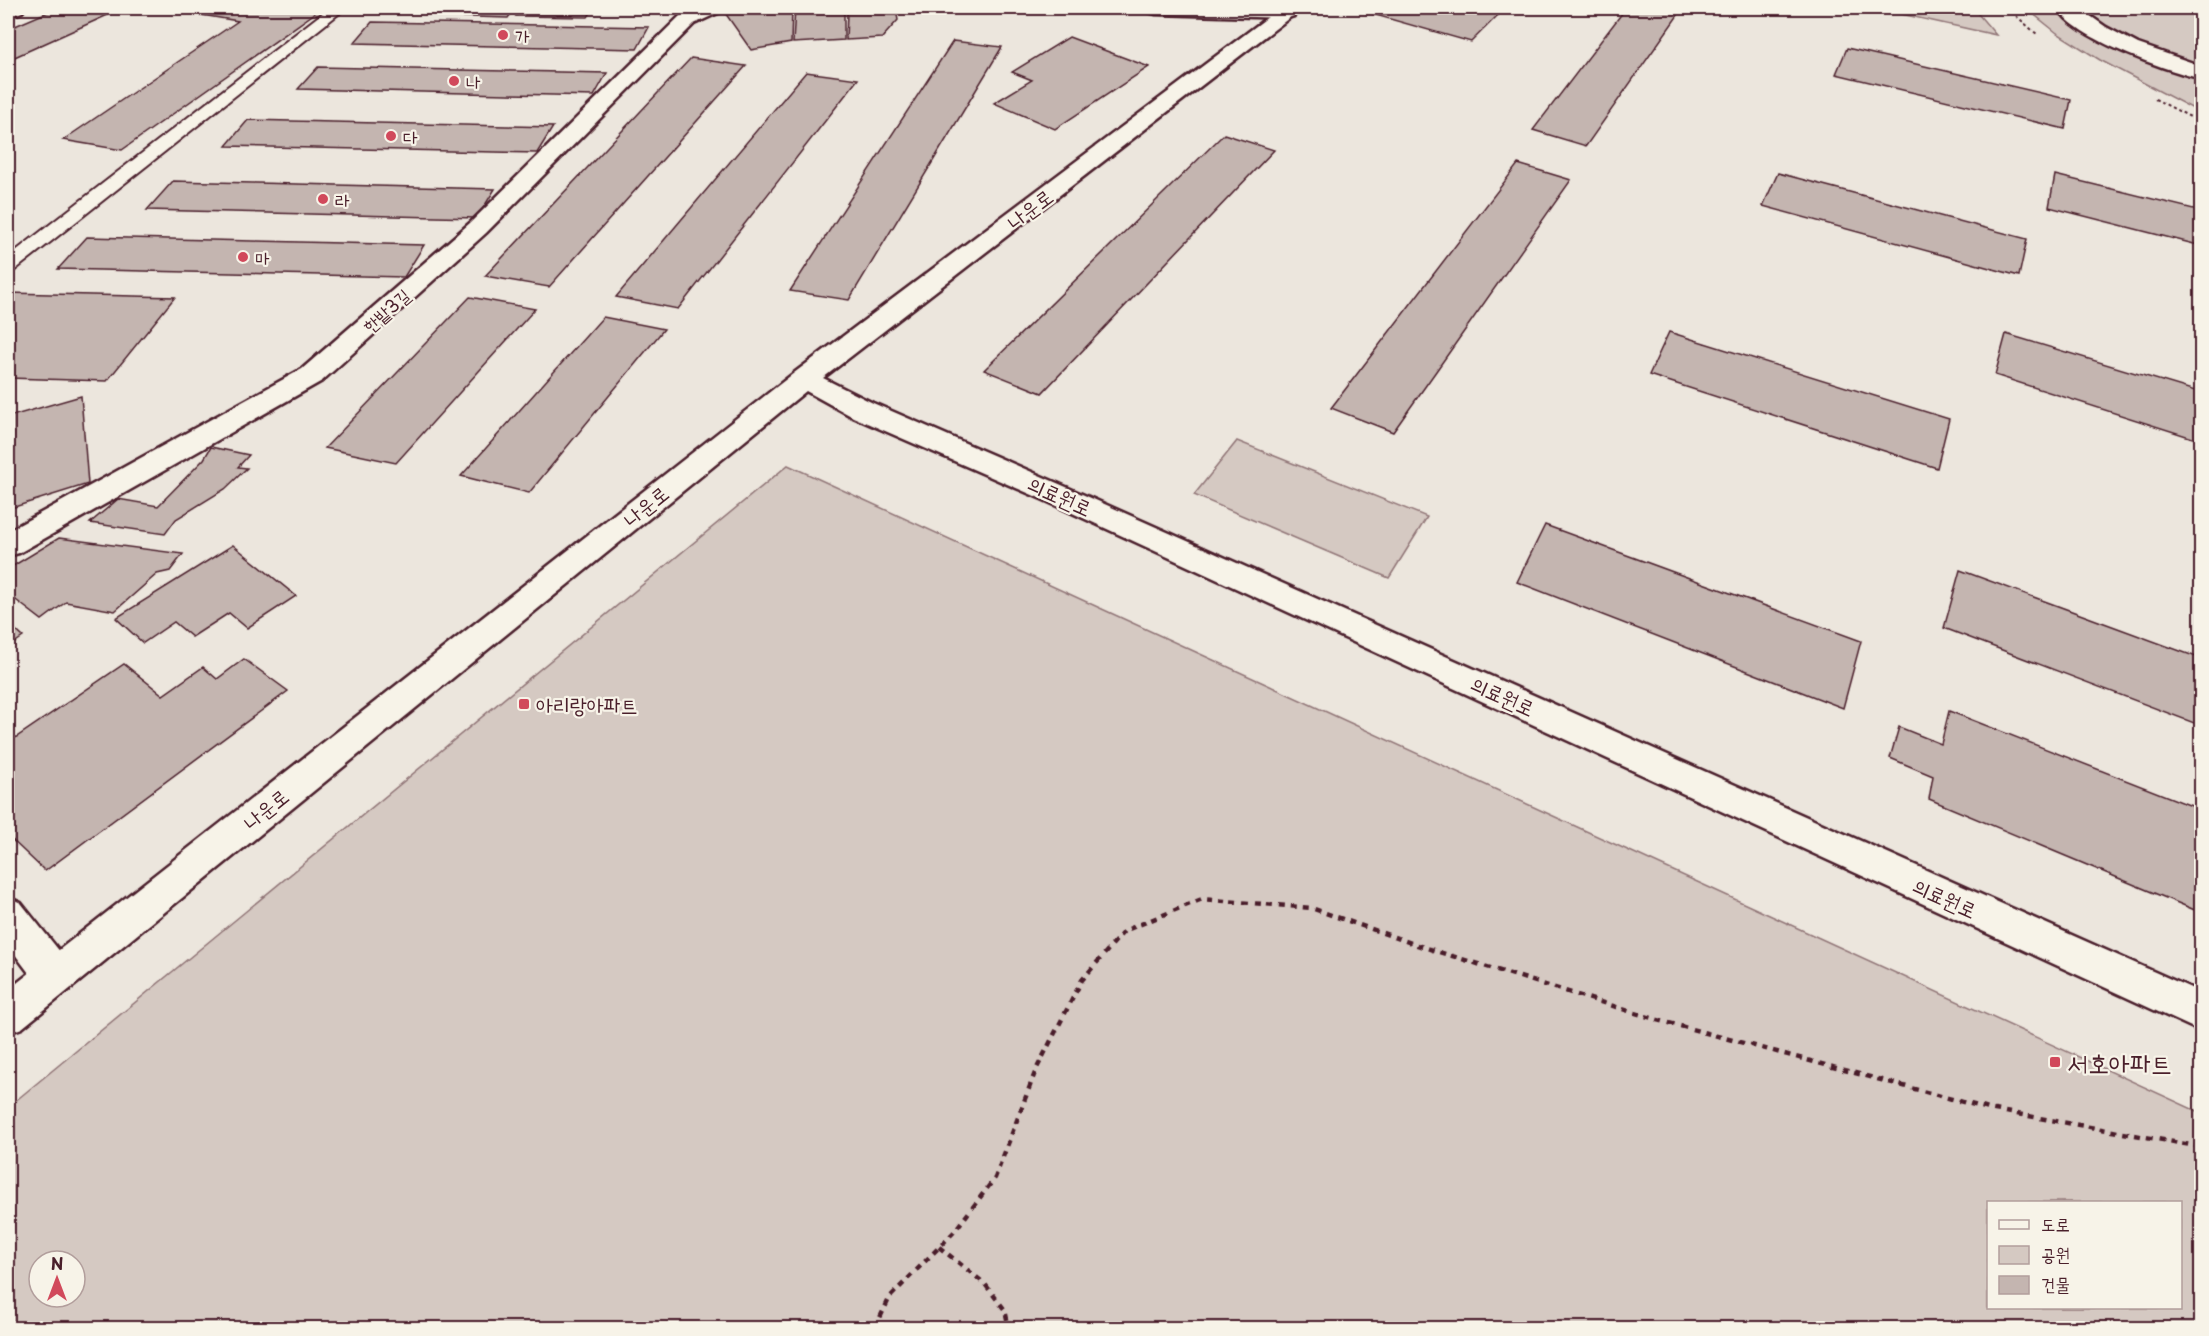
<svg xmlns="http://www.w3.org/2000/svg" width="2209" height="1336" viewBox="0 0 2209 1336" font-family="'Playpen Sans','Poor Story',sans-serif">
	<rect width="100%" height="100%" fill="#ece6dd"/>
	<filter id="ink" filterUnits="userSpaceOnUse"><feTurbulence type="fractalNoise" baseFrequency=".0167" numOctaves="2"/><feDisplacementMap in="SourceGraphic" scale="12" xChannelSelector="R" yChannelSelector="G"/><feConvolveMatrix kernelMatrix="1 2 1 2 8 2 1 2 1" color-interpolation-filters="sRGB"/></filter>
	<g filter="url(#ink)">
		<g fill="#d5c9c2" stroke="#907476" stroke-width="1.5" fill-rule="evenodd">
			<polygon points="1874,8 1973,8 1996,35"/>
			<polygon points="2026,8 2201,8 2201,113 2100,60 2057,33"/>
			<polygon points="1237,441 1427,517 1389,578 1194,495"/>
			<path d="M788,465L2201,1113V1328H8V1107ZM1988,1202H2180V1308H1988ZM39,1261H75V1297H39Z"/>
		</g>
		<g fill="#c4b5b0" stroke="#4a1f2b" stroke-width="1.5">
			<polygon points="57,8 121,9 8,60 8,29"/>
			<polygon points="159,8 322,8 122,150 63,140 238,21"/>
			<polygon points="448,8 515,8 508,18 441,16"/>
			<polygon points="522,8 594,8 588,17 516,16"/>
			<polygon points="732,8 792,8 791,43 751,50 723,10"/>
			<polygon points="795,8 844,8 844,40 793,43"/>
			<polygon points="1370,8 1505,8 1471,42 1365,12"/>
			<polygon points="1626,8 1683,8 1586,146 1533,130"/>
			<polygon points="896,10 898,20 882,38 846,40 847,13"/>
			<polygon points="372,22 649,27 637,49 354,43"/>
			<polygon points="1069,37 1149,67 1055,129 994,103 1032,80 1012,72"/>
			<polygon points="953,41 1002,47 849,300 790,291"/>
			<polygon points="1847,48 2071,100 2065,129 1836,74"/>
			<polygon points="691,58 746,66 549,287 485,276"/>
			<polygon points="318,67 607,73 594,96 298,89"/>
			<polygon points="806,72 858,79 678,309 616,297"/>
			<polygon points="248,120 553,127 537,153 226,146"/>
			<polygon points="1224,134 1274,150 1042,393 984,370"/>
			<polygon points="1518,164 1571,180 1393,432 1331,408"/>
			<polygon points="1778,173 2027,239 2019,276 1763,206"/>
			<polygon points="2055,175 2202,211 2202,246 2049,207"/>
			<polygon points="173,181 495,189 477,218 147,210"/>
			<polygon points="87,237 424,245 404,277 58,269"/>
			<polygon points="8,293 175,297 107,381 8,378"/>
			<polygon points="470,297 535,309 396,463 325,448"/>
			<polygon points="603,317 664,329 529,493 461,476"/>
			<polygon points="1669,332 1949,419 1937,468 1649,375"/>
			<polygon points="2006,334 2202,393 2202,441 1995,375"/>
			<polygon points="81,396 88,484 8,509 8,417"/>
			<polygon points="211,447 249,455 238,467 247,468 225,489 176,519 165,534 90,523 118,499 158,506 204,459"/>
			<polygon points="1545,525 1861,641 1843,708 1517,582"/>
			<polygon points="59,538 183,554 170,571 157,574 115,611 66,602 42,620 8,594 8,569"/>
			<polygon points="233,545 296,596 247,628 229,613 192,637 174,622 143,643 116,618"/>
			<polygon points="1960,570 2202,659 2202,726 1944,628"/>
			<polygon points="8,623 23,637 8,647"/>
			<polygon points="244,659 288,691 45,871 8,836 8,743 124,664 163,695 203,667 217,679"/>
			<polygon points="1949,711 2202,810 2202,913 1929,799 1933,776 1890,758 1899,727 1941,744"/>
		</g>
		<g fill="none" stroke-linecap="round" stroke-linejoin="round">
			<defs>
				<polygon id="service" points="329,8 346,8 15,270 8,272 8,257"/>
				<g id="minor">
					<polygon points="8,8 25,8 22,12 8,17"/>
					<polygon points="698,8 723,8 720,12 694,24 486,233 322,381 19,553 8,556 8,531 302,369 470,223 680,16"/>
					<polygon points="1147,8 1293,8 1297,12 1294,16 1287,18 1156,14 1149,12"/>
					<path d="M2058,8H2079L2106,27L2138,44L2202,66V79C2168,71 2073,38 2058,8Z"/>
					<polygon points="8,897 21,903 69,963 75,976 69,989 55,995 41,989 8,945"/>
				</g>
				<polygon id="tertiary" points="1280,8 1302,8 823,378 873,403 1064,486 2202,993 2202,1032 1044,500 853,417 806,391 22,1028 8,1033 8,990 794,373"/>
			</defs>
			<use href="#service" stroke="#4a1f2b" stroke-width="4"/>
			<use href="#minor" stroke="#4a1f2b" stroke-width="5"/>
			<use href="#tertiary" stroke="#4a1f2b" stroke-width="5"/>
			<g stroke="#4a1f2b" stroke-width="2" stroke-dasharray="3 3" stroke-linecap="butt">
				<polyline points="2007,8 2038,35"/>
				<polyline points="2155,99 2202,123"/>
			</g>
			<g stroke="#4a1f2b" stroke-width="4.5" stroke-dasharray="6 6" stroke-linecap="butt">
				<polyline points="939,1247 985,1284 1005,1310 1009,1328"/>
				<polyline points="875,1328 890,1297 953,1233 995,1178 1036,1070 1082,980 1124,931 1202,899 1311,908 1420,946 1658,1020 1989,1109 2202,1147"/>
			</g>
			<use href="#service" fill="#f7f3e8" fill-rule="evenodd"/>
			<use href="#minor" fill="#f7f3e8" fill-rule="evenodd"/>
			<use href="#tertiary" fill="#f7f3e8" fill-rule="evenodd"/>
		</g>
	</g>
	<g fill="#d1495b" stroke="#f7f3e8" stroke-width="2">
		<circle cx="503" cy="35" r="6"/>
		<circle cx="454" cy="81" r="6"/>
		<circle cx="391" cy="136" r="6"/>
		<circle cx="323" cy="199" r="6"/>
		<circle cx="243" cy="257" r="6"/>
		<rect x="518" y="698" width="12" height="12" rx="3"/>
		<rect x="2049" y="1056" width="12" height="12" rx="3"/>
	</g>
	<g text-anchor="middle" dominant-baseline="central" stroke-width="4.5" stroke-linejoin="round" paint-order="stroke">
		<g font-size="18" fill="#4a1f2b" stroke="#f7f3e8" text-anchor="start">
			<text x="515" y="35">가</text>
			<text x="466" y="81">나</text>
			<text x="403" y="136">다</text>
			<text x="335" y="199">라</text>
			<text x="255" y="257">마</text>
		</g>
		<g font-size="18" fill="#4a1f2b" stroke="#f7f3e8">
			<text transform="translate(386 310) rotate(-41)">한밭3길</text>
		</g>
		<g font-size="21" fill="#4a1f2b" stroke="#f7f3e8">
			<text transform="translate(1029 208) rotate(-37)">나운로</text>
			<text transform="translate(1060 495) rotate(24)">의료원로</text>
			<text transform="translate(645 505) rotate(-39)">나운로</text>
			<text transform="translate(1503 695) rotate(24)">의료원로</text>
			<text transform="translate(265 808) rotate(-39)">나운로</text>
			<text transform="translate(1945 897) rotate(24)">의료원로</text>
		</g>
		<g font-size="21" fill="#4a1f2b" stroke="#f7f3e8" text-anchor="start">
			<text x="536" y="704">아리랑아파트</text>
		</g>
		<g font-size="26" fill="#4a1f2b" stroke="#f7f3e8" text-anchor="start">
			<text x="2067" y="1062">서호아파트</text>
		</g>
	</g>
	<rect width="2209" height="1336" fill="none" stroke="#f7f3e8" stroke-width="30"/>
	<rect x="15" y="15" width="2179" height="1306" fill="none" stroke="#4a1f2b" stroke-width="2" filter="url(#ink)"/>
	<rect x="1987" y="1201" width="195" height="108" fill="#f7f3e8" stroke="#b29e9c" stroke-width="1.5"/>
	<rect x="1999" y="1220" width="30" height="9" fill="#f7f3e8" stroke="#b29e9c" stroke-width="1.5"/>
	<text x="2041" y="1231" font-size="18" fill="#4a1f2b">도로</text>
	<rect x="1999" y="1246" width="30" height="18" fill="#d5c9c2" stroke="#b29e9c" stroke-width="1.5"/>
	<text x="2041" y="1261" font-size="18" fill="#4a1f2b">공원</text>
	<rect x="1999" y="1276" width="30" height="18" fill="#c4b5b0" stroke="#b29e9c" stroke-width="1.5"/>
	<text x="2041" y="1291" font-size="18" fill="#4a1f2b">건물</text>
	<g transform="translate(57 1279)"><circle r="28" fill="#f7f3e8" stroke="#b29e9c" stroke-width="1.5"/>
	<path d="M0-4.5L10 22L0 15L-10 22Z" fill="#d1495b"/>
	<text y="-9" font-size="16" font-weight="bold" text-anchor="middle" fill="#4a1f2b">N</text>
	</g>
</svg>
